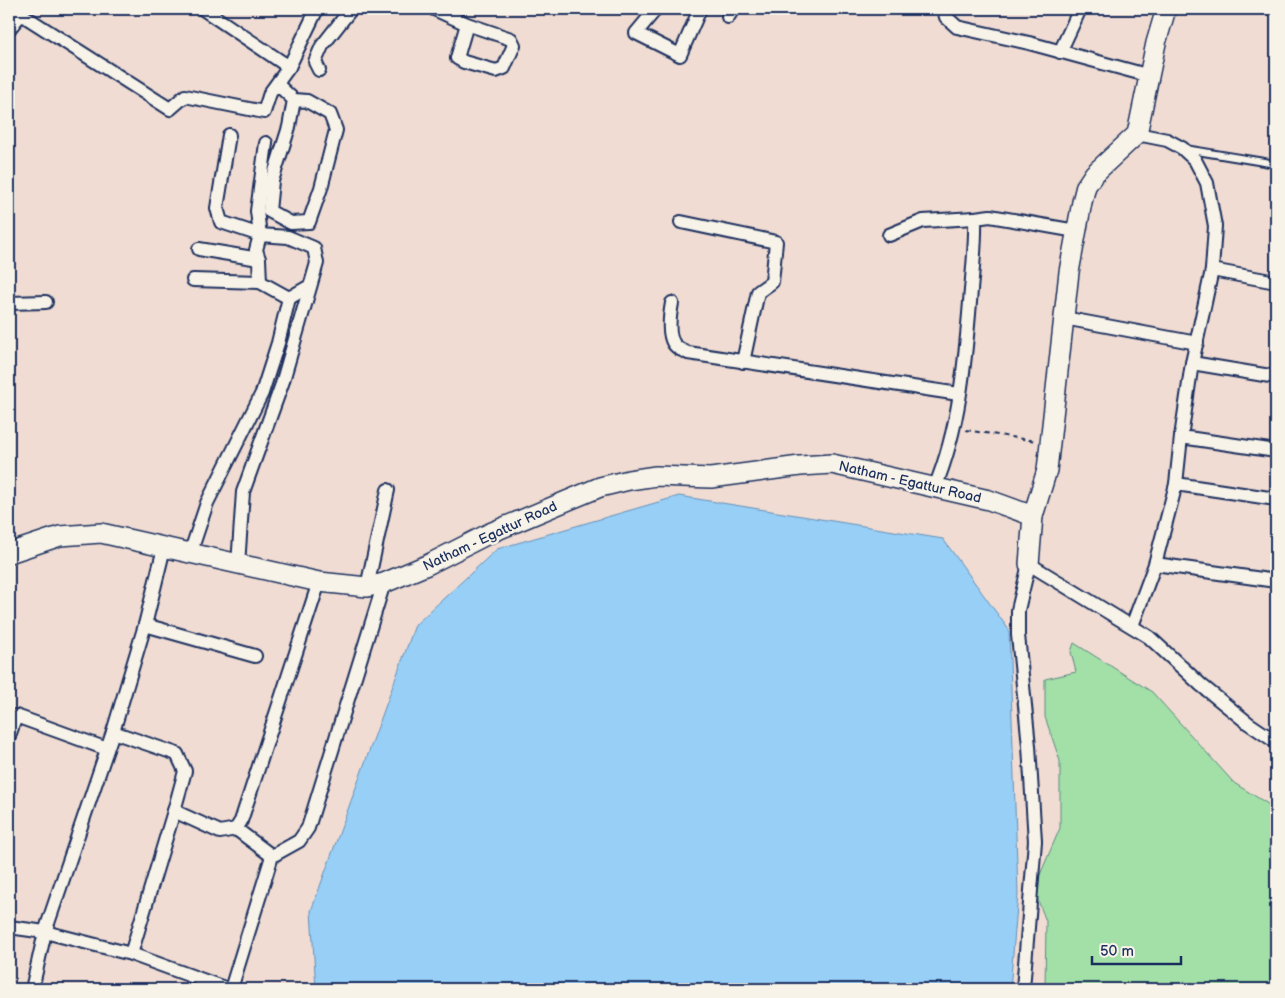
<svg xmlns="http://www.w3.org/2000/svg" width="1285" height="998" viewBox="0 0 1285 998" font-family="'Balsamiq Sans',sans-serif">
	<rect width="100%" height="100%" fill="#f0dcd2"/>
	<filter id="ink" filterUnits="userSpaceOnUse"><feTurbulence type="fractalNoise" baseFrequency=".02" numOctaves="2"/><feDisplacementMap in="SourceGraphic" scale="10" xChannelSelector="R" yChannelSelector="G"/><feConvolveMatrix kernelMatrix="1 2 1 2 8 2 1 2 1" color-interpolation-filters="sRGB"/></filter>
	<g filter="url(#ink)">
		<polygon fill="#a2e0a7" stroke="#5e8882" points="1074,643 1152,692 1234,783 1276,809 1276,989 1045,989 1046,921 1037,898 1039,877 1060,828 1060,761 1045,717 1045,679 1076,672 1071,652"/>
		<polygon fill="#97cff6" stroke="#658fb9" points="679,496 943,539 1009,630 1018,894 1010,989 316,989 311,911 415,625 497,549"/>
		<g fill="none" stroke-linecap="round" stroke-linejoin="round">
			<defs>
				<polyline id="lane" points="1185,149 1276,164"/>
				<g id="street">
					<polyline points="203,9 289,67"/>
					<polyline points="434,9 467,24 511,39 514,45 504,68 496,71 464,62 457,58 467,24"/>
					<polyline points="656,9 636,33 680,55 700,9"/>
					<polyline points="944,9 946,17 957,27 1029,43 1150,76"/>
					<polyline points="728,17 733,9"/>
					<polyline points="9,29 21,14 170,109 185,96 264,112 270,93 289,67 317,9"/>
					<polyline points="1060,52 1080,9"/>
					<polyline points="319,70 315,62 322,46 351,9"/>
					<polyline points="277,84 294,100 289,127 272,181 269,211 291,223 309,222 321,188 336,130 330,114 307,101 294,100"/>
					<polyline points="229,135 217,208 221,222 260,235 257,211 266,143"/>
					<polyline points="681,222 776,242 772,282 758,292 743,362"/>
					<polyline points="889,235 923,221 975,218"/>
					<polyline points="199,249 259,259"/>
					<polyline points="1212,270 1276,282"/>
					<polyline points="193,280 260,282"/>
					<polyline points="9,303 46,302"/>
					<path d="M672,303C670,314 666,339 677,347C680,350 685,351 688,353L959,394"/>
					<polyline points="1064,318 1197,343"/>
					<polyline points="1192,363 1276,377"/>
					<polyline points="1181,437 1276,451"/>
					<polyline points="1176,484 1276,499"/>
					<path d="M935,487C959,429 965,364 970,302C972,275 976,246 975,218L990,216L1076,231"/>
					<polyline points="190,554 207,503 262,393 278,343 289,298 310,286"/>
					<polyline points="1155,564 1276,581"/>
					<polyline points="238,565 243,492 282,384 317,263 314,248 288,237 260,235 256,250 259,259 260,282 289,298"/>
					<polyline points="367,587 388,490"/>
					<polyline points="145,625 255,656"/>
					<polyline points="1132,626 1155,564 1176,484 1181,437 1192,363 1212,270 1215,226 1207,183 1195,160 1182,148 1167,140 1137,134"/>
					<polyline points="113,732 177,754 185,771 174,811"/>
					<polyline points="9,736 16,716 107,749"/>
					<polyline points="236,829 272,856"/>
					<polyline points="9,927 45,932 131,954 227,989"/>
					<polyline points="131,954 174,811 220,832 236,829 241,821 319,582"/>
					<polyline points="32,989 45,932 113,732 145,625 164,548"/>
					<polyline points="231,989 272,856 299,841 308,828 384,583"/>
					<polyline points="1023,989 1035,841 1029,746 1018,635 1018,610 1029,564 1149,637 1201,685 1248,723 1276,742"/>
				</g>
				<g id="secondary">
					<polyline points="9,553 60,536 101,533 319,582 367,587 384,583 427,565 490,533 600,487 629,480 656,476 711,478 800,466 832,464 989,500 1033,516 1047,470 1069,272 1082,202 1086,186 1094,174 1137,134 1156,43 1166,9"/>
					<polyline points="1029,564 1033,516"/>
				</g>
			</defs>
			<use href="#lane" stroke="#1b2f5e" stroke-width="10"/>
			<use href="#street" stroke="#1b2f5e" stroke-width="16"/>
			<use href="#secondary" stroke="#1b2f5e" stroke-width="22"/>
			<polyline stroke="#1b2f5e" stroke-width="2" stroke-dasharray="5 4" stroke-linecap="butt" points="966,430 1036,441"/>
			<use href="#lane" stroke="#f7f3e8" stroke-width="6"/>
			<use href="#street" stroke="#f7f3e8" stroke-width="12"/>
			<use href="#secondary" stroke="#f7f3e8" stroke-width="19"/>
		</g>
	</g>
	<g text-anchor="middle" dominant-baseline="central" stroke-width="5" stroke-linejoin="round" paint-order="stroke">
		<g font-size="14" fill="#1b2f5e" stroke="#f7f3e8">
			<text transform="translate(910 482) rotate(13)">Natham - Egattur Road</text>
			<text transform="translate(490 536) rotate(-25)">Natham - Egattur Road</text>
		</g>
	</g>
	<rect width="1285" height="998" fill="none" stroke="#f7f3e8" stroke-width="30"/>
	<rect x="15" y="15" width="1255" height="968" fill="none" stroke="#1b2f5e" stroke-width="2" filter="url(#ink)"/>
	<path d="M1092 956v8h89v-8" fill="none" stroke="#1b2f5e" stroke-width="2.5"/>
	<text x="1100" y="956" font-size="15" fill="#1b2f5e" stroke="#f7f3e8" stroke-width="4" paint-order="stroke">50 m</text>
</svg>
